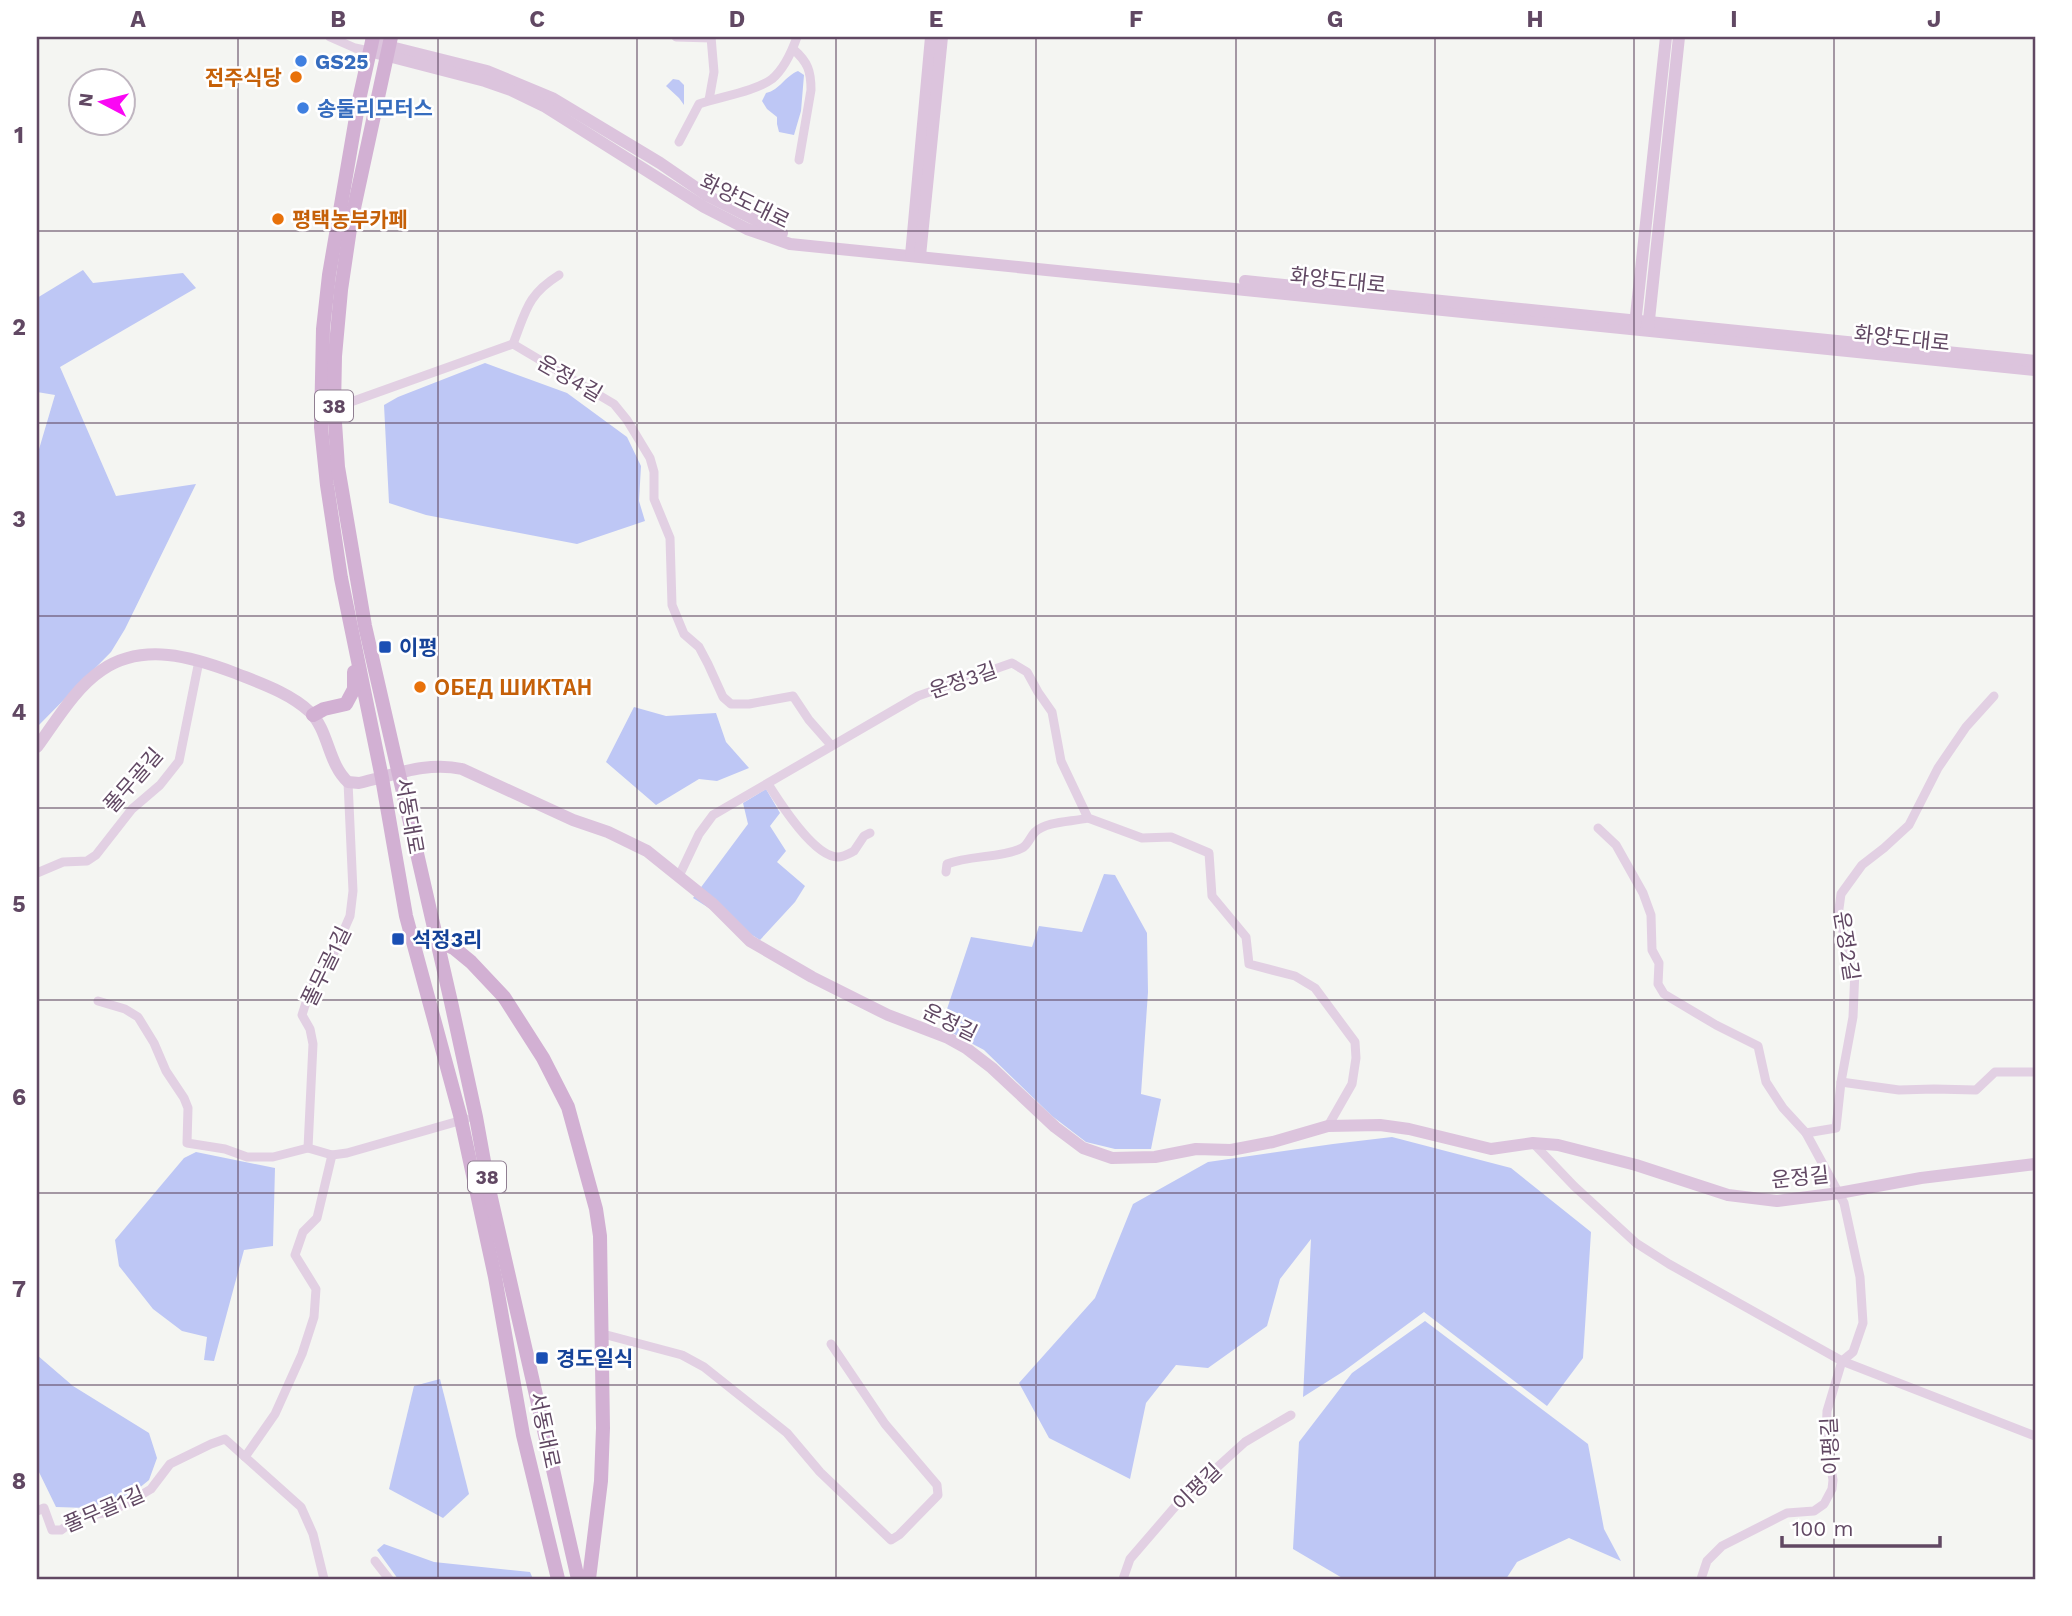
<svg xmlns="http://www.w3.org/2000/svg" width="2072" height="1616" viewBox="0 0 2072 1616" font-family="'Work Sans','Noto Sans KR',sans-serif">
	<rect width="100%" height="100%" fill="#f4f5f2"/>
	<g fill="#bec7f5">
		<path d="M798,71L804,75L801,111L794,135L779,132L777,124V117L767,109L762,101L766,93C780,90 785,76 798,71Z"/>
		<polygon points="673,79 679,80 684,85 684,105 679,98 666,86"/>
		<polygon points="83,270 93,283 183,273 196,288 60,367 116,496 196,484 125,629 111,652 37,727 37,456 55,395 37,392 37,298"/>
		<polygon points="485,363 567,393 627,437 641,466 639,501 645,521 577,544 426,515 389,503 384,405 398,397"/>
		<polygon points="634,707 666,716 716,713 726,742 749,768 717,781 699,779 656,805 606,762"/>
		<polygon points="766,789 780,813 770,826 786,851 777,862 805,886 795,902 760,940 693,898 748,824 743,803"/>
		<polygon points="1104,874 1115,875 1147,933 1148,992 1141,1094 1161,1099 1151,1149 1115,1149 1086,1142 1052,1116 984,1050 941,1027 971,937 1032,947 1039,926 1082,932"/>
		<polygon points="1392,1137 1511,1168 1591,1232 1583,1358 1547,1406 1424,1312 1344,1371 1303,1397 1311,1239 1280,1279 1267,1326 1208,1368 1176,1365 1146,1403 1130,1479 1049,1438 1019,1383 1095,1298 1133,1204 1208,1162 1333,1144"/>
		<polygon points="196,1152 275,1168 273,1246 244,1250 214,1361 204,1360 207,1337 182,1331 153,1309 119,1266 115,1240 184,1158"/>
		<polygon points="1425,1321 1588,1444 1604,1529 1621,1561 1569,1538 1517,1562 1506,1579 1344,1579 1293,1549 1299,1442 1352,1373"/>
		<polygon points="37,1355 73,1386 149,1433 157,1458 149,1480 133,1493 87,1508 56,1507 37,1468"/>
		<polygon points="440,1379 469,1494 443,1518 389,1489 414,1386"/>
		<polygon points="384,1544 434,1562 530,1572 533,1579 398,1579 377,1550"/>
	</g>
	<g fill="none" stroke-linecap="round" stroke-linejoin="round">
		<g stroke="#e2d0e3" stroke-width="9">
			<polyline points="330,37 355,48 369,51"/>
			<polyline points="676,37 711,38"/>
			<path d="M793,49C808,62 811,71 811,90L799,160"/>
			<polyline points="709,100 714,72 711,37"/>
			<path d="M679,142L699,104C719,97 756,91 772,79C784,69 792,51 797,37"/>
			<path d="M513,344C526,311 527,295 559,275"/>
			<polyline points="334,408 513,344 614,404 627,420 650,458 654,472 654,499 670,538 672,605 684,634 699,647 708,664 723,697 731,704 749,704 793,696 809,720 831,745"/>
			<polyline points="348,782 353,891 350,916 333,955 310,990 302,1015 310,1029 313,1044 308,1148 332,1155 347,1153 466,1119"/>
			<path d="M768,784C780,803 814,857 838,857C843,857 850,853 854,851L864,836L870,833"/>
			<polyline points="1598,828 1616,845 1643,893 1651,915 1652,950 1659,963 1658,984 1664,994 1716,1025 1758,1046 1766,1082 1783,1108 1806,1133"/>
			<path d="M946,872L947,864C970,855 1002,858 1022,848C1028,845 1030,837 1035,832C1047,821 1072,822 1088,818"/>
			<polyline points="37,873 63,862 87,861 96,855 132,809 160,785 179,761 199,661"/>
			<polyline points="679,876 699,834 713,815 918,696 1012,663 1027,672 1038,692 1052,712 1061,761 1088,818 1142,838 1171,837 1209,853 1212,896 1246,937 1249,964 1295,976 1315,988 1355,1042 1356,1058 1352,1084 1328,1126"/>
			<polyline points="98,1001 125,1009 138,1017 154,1043 166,1071 184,1098 188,1108 187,1143 225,1149 247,1157 273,1157 308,1148"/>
			<polyline points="1841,1082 1899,1090 1934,1089 1976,1090 1995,1072 2035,1072"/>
			<polyline points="1533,1143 1574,1186 1636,1243 1669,1264 1842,1361 2035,1436"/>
			<polyline points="603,1334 682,1355 704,1367 787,1433 820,1472 891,1540 899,1535 938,1495 937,1485 885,1424 831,1344"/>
			<polyline points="245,1457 301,1507 313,1534 324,1579"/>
			<polyline points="37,1511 44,1508 52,1530 61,1530 79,1517 104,1513 126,1504 151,1489 170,1464 211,1444 225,1439 245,1457 275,1414 302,1354 314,1317 316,1289 295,1255 303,1232 317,1218 332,1155"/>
			<polyline points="375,1561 389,1579"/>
			<polyline points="1123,1579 1130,1559 1180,1501 1245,1442 1291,1415"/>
			<polyline points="1701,1579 1707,1561 1722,1546 1787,1513 1814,1511 1824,1504 1832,1489 1833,1480 1826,1437 1827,1411 1842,1361 1853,1352 1863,1323 1860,1277 1844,1203 1806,1133 1836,1128 1841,1082 1853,1017 1855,969 1838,916 1841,894 1862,865 1884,848 1909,825 1938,768 1966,727 1994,696"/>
		</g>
		<g stroke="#dcc4dd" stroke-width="12">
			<polyline points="371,42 487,71 552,98 660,163 708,196 782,233"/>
			<polyline points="369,51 485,81 511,90 544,106 704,207 747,229 790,244 2035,370"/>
			<polyline points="911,255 931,37"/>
			<polyline points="920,256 942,37"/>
			<polyline points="1245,281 2035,361"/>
			<polyline points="1635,325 1666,37"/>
			<polyline points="1648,329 1679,37"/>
			<path d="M37,747C56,721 75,688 102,670C143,642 193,657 235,673C260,683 290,693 310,712C329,731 328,764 348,782L359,783C394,775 427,761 462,769L573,820L608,832L647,851L713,904L750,941L812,977L888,1015L948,1038L966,1048L992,1068L1055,1127L1083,1148L1112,1158L1155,1157L1196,1149L1231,1150L1273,1142L1328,1126L1380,1125L1409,1129L1491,1149L1533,1143L1558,1145L1636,1165L1728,1195L1777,1201L1839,1193L1921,1178L2035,1164"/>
		</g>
		<g stroke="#d2b0d3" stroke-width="14">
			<polyline points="373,37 359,100 329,275 323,329 321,427 327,485 341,578 382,778 406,916 460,1115 495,1277 523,1435 558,1579"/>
			<polyline points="391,37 351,222 341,290 335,356 334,408 338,467 365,626 451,1002 476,1117 489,1189 578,1579"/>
			<polyline points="313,715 324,709 346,704 354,689 354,672"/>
			<polyline points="436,940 454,948 471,962 504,997 543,1058 568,1107 596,1209 600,1236 603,1428 601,1481 589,1579"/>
		</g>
	</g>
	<path fill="none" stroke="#614863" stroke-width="2" stroke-opacity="0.55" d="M238,37V1579M438,37V1579M637,37V1579M836,37V1579M1036,37V1579M1236,37V1579M1435,37V1579M1634,37V1579M1834,37V1579M37,231H2035M37,423H2035M37,616H2035M37,808H2035M37,1000H2035M37,1193H2035M37,1385H2035"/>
	<g fill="#3f7fe0" stroke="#fff" stroke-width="2.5">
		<circle cx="301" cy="61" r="7"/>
		<circle cx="303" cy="108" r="7"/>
	</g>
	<g fill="#e8710a" stroke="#fff" stroke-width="2.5">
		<circle cx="296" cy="77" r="7"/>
		<circle cx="278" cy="219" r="7"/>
		<circle cx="420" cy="687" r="7"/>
	</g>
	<g fill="#1a4fb4" stroke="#fff" stroke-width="2.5">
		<rect x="378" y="640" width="14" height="14" rx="3.5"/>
		<rect x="391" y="932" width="14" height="14" rx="3.5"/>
		<rect x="535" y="1351" width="14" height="14" rx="3.5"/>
	</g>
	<g text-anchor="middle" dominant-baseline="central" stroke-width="5" stroke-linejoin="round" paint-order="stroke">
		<g fill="#fff" stroke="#907f92" stroke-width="2">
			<rect x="315" y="390.5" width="38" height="31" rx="5"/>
			<rect x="468" y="1161.5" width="38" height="31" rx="5"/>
		</g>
		<g font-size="19" font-weight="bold" fill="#614863">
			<text x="334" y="406">38</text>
			<text x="487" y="1177">38</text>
		</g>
		<g font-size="21" font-weight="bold" fill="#366cbe" stroke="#fff" text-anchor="start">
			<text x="315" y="61">GS25</text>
			<text x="317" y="108">송둘리모터스</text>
		</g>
		<g font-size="21" font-weight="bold" fill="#c56008" stroke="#fff" text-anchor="start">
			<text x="282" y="77" text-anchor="end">전주식당</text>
			<text x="292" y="219">평택농부카페</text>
			<text x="434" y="687">ОБЕД ШИКТАН</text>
		</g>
		<g font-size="21" fill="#614863" stroke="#fff">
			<text transform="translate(745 201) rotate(26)">화양도대로</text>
			<text transform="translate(1338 280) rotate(6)">화양도대로</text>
			<text transform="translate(1902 338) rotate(6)">화양도대로</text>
			<text transform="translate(570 378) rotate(30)">운정4길</text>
			<text transform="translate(963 680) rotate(-19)">운정3길</text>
			<text transform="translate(133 780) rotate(-49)">풀무골길</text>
			<text transform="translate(410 816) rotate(80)">서동대로</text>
			<text transform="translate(1847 946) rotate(81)">운정2길</text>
			<text transform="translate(326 966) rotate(-64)">풀무골1길</text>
			<text transform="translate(950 1022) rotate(26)">운정길</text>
			<text transform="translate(1800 1177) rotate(-6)">운정길</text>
			<text transform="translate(545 1430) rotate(78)">서동대로</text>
			<text transform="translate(1830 1446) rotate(-93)">이평길</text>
			<text transform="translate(1197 1487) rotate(-44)">이평길</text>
			<text transform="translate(104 1509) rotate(-23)">풀무골1길</text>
		</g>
		<g font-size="21" font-weight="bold" fill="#164399" stroke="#fff" text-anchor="start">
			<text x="399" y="647">이평</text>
			<text x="412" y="939">석정3리</text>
			<text x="556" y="1358">경도일식</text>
		</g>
	</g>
	<rect width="2072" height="1616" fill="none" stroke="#ffffff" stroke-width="77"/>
	<g transform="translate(102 102) rotate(277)"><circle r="33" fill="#ffffff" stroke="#c0b6c1" stroke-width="2"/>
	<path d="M0-5L12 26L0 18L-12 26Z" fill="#fa07f4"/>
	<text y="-10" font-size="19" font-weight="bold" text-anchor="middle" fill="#614863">N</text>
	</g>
	<path d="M1782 1536v10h158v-10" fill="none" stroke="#614863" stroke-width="3.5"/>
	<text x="1792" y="1536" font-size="21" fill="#614863" stroke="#ffffff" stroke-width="5" paint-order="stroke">100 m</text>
	<rect x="38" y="38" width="1996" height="1540" fill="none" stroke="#614863" stroke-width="2.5"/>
	<g font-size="23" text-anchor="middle" font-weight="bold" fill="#614863">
		<text x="138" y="27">A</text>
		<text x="338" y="27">B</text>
		<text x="537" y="27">C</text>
		<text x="737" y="27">D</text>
		<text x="936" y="27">E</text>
		<text x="1136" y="27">F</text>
		<text x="1335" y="27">G</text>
		<text x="1535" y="27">H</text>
		<text x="1734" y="27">I</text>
		<text x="1934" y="27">J</text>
		<text x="19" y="143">1</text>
		<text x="19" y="335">2</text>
		<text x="19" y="527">3</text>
		<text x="19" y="720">4</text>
		<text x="19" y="912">5</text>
		<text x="19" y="1105">6</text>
		<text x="19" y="1297">7</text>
		<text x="19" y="1489">8</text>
	</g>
</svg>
